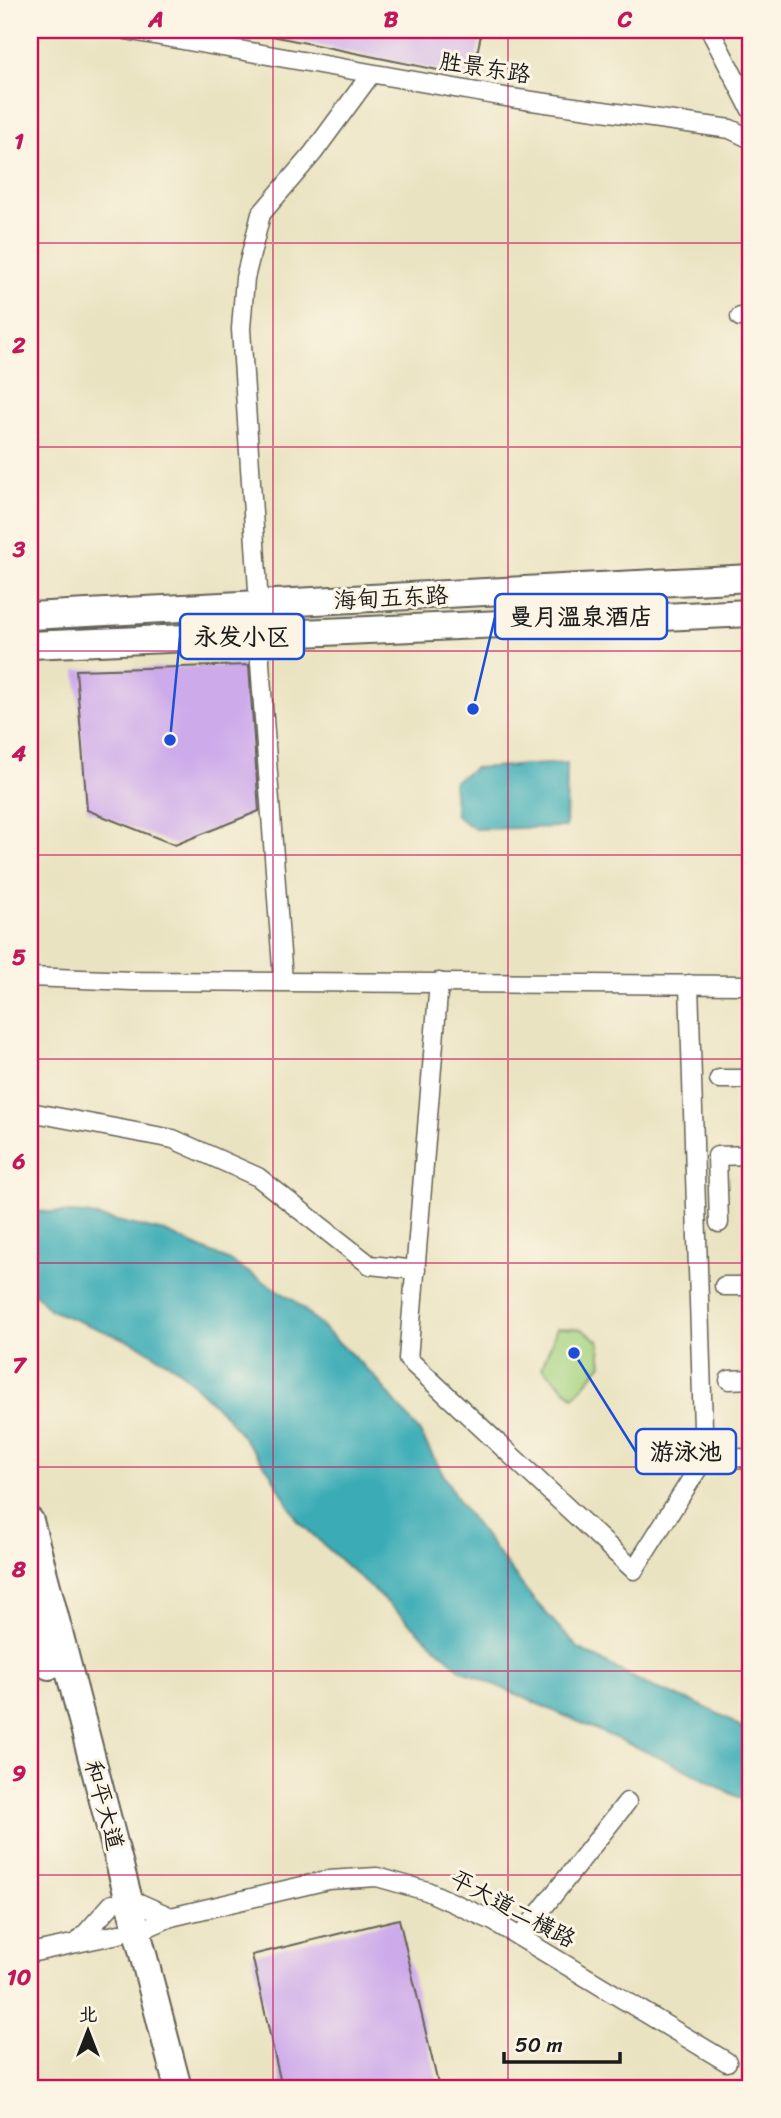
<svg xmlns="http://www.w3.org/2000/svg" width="781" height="2118" viewBox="0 0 781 2118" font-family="Sriracha,'LXGW WenKai TC',sans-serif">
	<rect width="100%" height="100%" fill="#fcf5e5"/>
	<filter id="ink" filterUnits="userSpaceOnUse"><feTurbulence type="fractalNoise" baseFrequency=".0143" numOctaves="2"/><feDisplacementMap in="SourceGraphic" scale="14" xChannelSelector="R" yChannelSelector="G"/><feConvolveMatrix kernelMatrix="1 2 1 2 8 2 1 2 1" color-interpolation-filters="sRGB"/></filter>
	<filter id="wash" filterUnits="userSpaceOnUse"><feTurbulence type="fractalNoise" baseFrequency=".00686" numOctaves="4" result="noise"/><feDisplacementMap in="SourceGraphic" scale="28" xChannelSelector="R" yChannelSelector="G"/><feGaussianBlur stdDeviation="1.57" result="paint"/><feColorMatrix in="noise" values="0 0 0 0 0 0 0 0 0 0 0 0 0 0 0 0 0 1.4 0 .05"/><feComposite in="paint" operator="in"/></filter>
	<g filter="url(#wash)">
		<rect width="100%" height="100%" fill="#eae3c1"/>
		<polygon fill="#a5d381" stroke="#60784e" stroke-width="2" points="557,1328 581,1329 599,1341 602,1364 574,1397 542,1367"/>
		<g fill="#3bacb6" stroke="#2c6469" stroke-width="2">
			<polygon points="567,763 566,827 475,829 456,816 453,782 474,768"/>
			<polygon points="30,1211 86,1214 165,1232 230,1261 295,1301 374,1376 419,1431 460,1504 533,1599 578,1648 647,1685 696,1703 727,1718 751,1735 751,1804 681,1767 461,1670 298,1521 270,1472 227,1417 178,1369 137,1344 50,1310 30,1288"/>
		</g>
		<g id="blocks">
			<g fill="#cdaaea">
				<polygon points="268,30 482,30 472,77 267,35"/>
				<polygon points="249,665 259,811 175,845 87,810 76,670"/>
				<polygon points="399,1919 439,2088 282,2088 252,1955"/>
			</g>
		</g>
	</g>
	<g filter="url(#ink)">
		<use href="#blocks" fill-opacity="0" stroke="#646256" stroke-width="2"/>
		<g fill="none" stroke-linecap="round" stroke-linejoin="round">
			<defs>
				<g id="street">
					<polyline points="126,30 511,98 730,129 751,139"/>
					<polyline points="710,30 751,110"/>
					<polyline points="740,317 751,317"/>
					<polyline points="259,605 241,329 245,278 261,214 313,153 371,74"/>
					<polyline points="260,634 260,663 283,981"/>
					<polyline points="30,977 132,981 751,985"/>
					<polyline points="439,982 408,1359 634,1570 704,1459 689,984"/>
					<polyline points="719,1079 751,1079"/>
					<polyline points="30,1112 173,1139 258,1177 370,1265 416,1270"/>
					<polyline points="719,1223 717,1156 751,1155"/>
					<polyline points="724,1286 751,1286"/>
					<polyline points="729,1380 751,1379"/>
					<polyline points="704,1459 751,1458"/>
					<polyline points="128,1898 171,1917"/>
					<polyline points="137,1932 171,1917 328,1880 377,1877 427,1891 493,1921 727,2062"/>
					<polyline points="520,1937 627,1802"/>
					<polyline points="79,1941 112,1904"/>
					<polyline points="30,1953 119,1934"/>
				</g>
				<g id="primary">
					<polyline points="30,616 751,578"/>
					<polyline points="30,645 751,613"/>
					<polyline points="30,1521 178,2088"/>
					<polyline points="30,1593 49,1666"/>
				</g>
			</defs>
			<use href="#street" stroke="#646256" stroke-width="21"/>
			<use href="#primary" stroke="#646256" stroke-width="30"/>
			<use href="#street" stroke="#fff" stroke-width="18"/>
			<use href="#primary" stroke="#fff" stroke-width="26"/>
		</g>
	</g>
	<path fill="none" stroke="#c2185b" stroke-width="2" stroke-opacity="0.55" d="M273,30V2088M508,30V2088M30,243H751M30,447H751M30,651H751M30,855H751M30,1059H751M30,1263H751M30,1467H751M30,1671H751M30,1875H751"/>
	<g text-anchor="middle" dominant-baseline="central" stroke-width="6" stroke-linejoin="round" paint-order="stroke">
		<g font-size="23" fill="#1c1c1c" stroke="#fcf5e5">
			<text transform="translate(485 68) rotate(9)">胜景东路</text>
			<text transform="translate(391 598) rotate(-3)">海甸五东路</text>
			<text transform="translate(104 1805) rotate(75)">和平大道</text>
			<text transform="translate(513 1909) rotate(28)">平大道二横路</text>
		</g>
	</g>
	<path fill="none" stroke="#1d4ed8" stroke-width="2.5" d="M473 709L495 617M170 740L180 637M574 1353L636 1452"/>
	<g fill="#1d4ed8" stroke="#fcf5e5" stroke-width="2.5">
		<circle cx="473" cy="709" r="7"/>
		<circle cx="170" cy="740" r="7"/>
		<circle cx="574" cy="1353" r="7"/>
	</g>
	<g fill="#fcf5e5" stroke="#1d4ed8" stroke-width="2.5">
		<rect x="495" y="594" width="172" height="45" rx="7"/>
		<rect x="180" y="614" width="124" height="45" rx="7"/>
		<rect x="636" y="1429" width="100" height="45" rx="7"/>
	</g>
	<g font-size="24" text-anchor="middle" font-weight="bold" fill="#1c1c1c">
		<text x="581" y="625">曼月温泉酒店</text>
		<text x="242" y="645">永发小区</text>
		<text x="686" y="1460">游泳池</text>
	</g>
	<rect width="781" height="2118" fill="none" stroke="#fcf5e5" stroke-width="77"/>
	<g transform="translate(88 2031)" stroke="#fcf5e5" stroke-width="5" paint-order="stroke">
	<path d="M0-5L12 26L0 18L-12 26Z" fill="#1c1c1c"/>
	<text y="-10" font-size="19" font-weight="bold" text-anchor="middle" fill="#1c1c1c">北</text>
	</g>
	<path d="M504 2052v10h116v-10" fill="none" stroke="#1c1c1c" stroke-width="3.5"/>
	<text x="515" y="2052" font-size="21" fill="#1c1c1c" stroke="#fcf5e5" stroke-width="5" paint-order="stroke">50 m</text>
	<rect x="38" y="38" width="704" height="2042" fill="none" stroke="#c2185b" stroke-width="2.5"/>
	<g font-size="23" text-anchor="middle" font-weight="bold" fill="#c2185b">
		<text x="156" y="27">A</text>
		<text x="391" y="27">B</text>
		<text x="625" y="27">C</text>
		<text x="19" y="149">1</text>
		<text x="19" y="353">2</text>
		<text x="19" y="557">3</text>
		<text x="19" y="761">4</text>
		<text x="19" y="965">5</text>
		<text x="19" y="1169">6</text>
		<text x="19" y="1373">7</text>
		<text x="19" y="1577">8</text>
		<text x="19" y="1781">9</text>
		<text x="19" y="1985">10</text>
	</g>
</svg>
